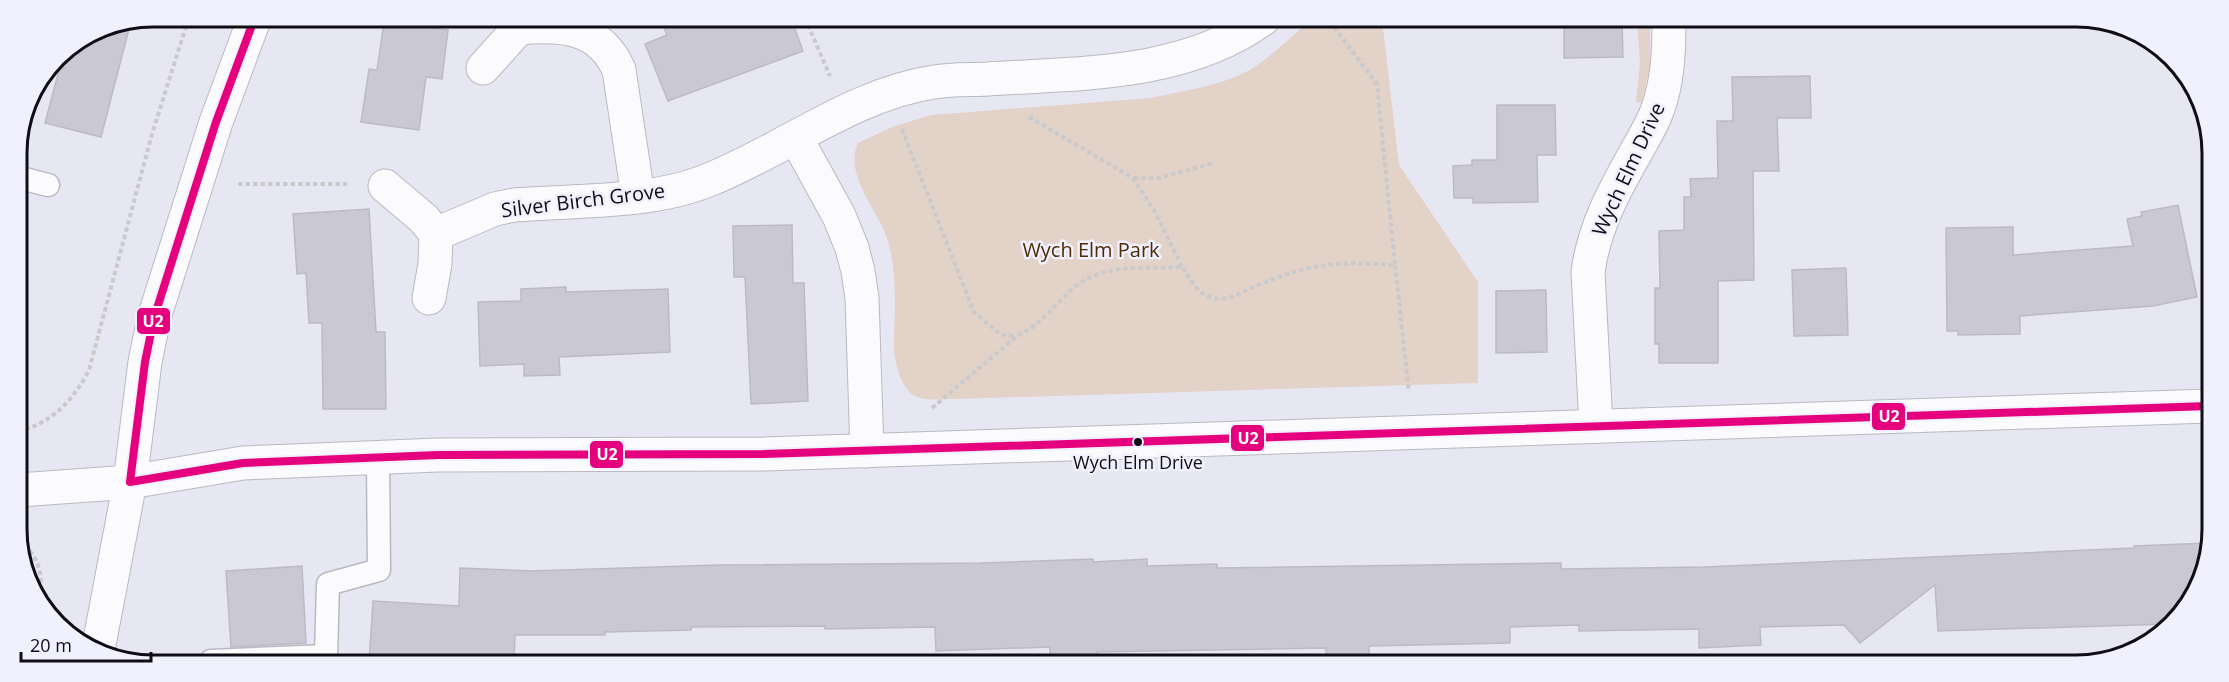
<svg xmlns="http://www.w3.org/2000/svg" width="2229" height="682" viewBox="0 0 2229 682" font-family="'Open Sans',sans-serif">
	<rect width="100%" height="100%" fill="#e7e7f3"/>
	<g fill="#e3d2c8">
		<path d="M1313,19H1382L1399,165L1478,282V383L955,399C943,399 928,401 917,397C901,390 896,366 894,351C894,316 898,276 888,241C879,211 843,175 858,143L892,127L931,115L1150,98C1182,91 1228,85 1256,66C1276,52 1294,34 1313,19Z"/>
		<polygon points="1637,20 1650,20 1650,67 1642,103 1636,102 1640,63"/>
	</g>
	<g fill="#c9c8d3" stroke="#bcbbc5" stroke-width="1.5">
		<polygon points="660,18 791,18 803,51 668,101 645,44 667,35"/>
		<polygon points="1564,20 1622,20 1623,57 1564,58"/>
		<polygon points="131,21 101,137 45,123 64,51 101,27"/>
		<polygon points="384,22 448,30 442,79 426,77 419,130 361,122 369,69 377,70"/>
		<polygon points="1810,76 1811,118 1777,118 1779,171 1753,171 1754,280 1718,281 1718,363 1659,363 1659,344 1655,344 1655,288 1660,288 1659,231 1684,230 1684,197 1691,197 1690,179 1718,178 1717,121 1733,121 1732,77"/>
		<polygon points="1497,105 1555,105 1556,155 1537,155 1538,202 1473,203 1473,198 1454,198 1453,166 1472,165 1472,160 1497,160"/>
		<polygon points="2178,205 2197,297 2153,306 2020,316 2020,334 1958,335 1958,331 1947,331 1946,228 2013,227 2013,255 2133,246 2127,219 2142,216 2141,212"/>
		<polygon points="369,209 376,332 385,332 386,409 323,409 322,323 309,323 306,273 297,274 293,214"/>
		<polygon points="792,225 793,283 804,283 808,401 751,404 745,277 734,277 733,226"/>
		<polygon points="1846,268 1848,335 1794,336 1792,270"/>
		<polygon points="566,287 566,292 668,289 670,352 559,357 560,375 524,376 524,364 480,366 478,302 521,301 521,289"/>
		<polygon points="1546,290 1547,352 1496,353 1496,291"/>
		<polygon points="2208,543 2208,564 2171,624 1938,631 1935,585 1860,643 1844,625 1760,627 1761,645 1699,648 1699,629 1579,631 1579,625 1510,627 1510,643 1369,646 1369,664 1326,664 1326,648 1097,652 1097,655 1050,657 1050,647 936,651 935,627 825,629 825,626 691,627 691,630 605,632 605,635 515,635 514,662 369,662 373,601 459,606 460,568 532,571 717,565 981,563 1093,559 1093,562 1147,559 1147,566 1217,564 1217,568 1561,563 1561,569 1704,567 2134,548 2134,546"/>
		<polygon points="302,566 306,643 231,647 226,571"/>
	</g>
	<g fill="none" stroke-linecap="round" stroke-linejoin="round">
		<defs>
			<g id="service">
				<polyline points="17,177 48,185"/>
				<polyline points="211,661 326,656 328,584 379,570 378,458"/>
			</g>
			<g id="minor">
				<path d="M483,68L519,28C561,24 600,26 619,70L638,196"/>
				<polyline points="796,138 839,216 852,248 858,271 862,298 867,451"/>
				<polyline points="385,186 424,219 436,234 435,264 429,298"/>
				<path d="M436,234L495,209L514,205C576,200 652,204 711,179C785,149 854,94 934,82C952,79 971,80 988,79C1081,73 1184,76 1263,19"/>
				<path d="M1596,426L1588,272C1594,227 1614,191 1636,152C1643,139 1652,125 1657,111C1668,82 1669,51 1669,20"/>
			</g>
			<polyline id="tertiary" points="19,490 130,482 243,463 438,455 764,454 2209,406"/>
			<polyline id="secondary" points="98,650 130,482 145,362 154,318 216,122 255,17"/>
		</defs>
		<use href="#service" stroke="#b9b9c3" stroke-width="25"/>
		<use href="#minor" stroke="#b9b9c3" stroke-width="35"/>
		<use href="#tertiary" stroke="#b9b9c3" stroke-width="35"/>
		<use href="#secondary" stroke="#b9b9c3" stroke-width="35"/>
		<g stroke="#cacacd" stroke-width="4" stroke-dasharray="4.5 3" stroke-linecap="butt">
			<polyline points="805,18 830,76"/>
			<polyline points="1029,117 1133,178 1155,212 1182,267"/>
			<polyline points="902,129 974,312 1001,335 1016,336"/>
			<polyline points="1134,178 1158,178 1214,163"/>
			<polyline points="238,184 347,184"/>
			<polyline points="1395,265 1409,392"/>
			<path d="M932,408L1017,336C1038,327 1051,309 1067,294C1098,262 1141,269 1182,267C1190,278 1197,293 1210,297C1228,303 1243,291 1258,285C1311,263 1339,261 1395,265L1377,84L1328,19"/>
			<path d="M18,431C52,424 74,399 89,370L152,134L189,17"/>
			<polyline points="19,450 19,431"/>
			<path d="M19,540C38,557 43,570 40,595"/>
		</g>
		<use href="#service" stroke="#fbfbfd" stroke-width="22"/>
		<use href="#minor" stroke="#fbfbfd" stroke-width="33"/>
		<use href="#tertiary" stroke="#fbfbfd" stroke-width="33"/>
		<use href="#secondary" stroke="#fbfbfd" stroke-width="33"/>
		<defs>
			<polyline id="bus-1" points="255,17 216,122 154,318 145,362 130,482 243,463 438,455 764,454 2209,406"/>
		</defs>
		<use href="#bus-1" stroke="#f0f0fe" stroke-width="12"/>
		<use href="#bus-1" stroke="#e5007d" stroke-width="8"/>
	</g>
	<circle fill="#0f0e16" stroke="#f0f0fe" stroke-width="2" cx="1138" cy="442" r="5"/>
	<g text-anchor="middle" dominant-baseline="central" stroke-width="5" stroke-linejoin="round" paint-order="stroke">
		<g font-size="18" fill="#0f0e16" stroke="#f0f0fe">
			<text x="1138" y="462">Wych Elm Drive</text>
		</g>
		<g font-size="20" fill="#0f0e16" stroke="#f0f0fe">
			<text transform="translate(1628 169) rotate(-65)">Wych Elm Drive</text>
			<text transform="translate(583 200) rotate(-7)">Silver Birch Grove</text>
		</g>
		<g font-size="20" fill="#4d2c03" stroke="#f0f0fe">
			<text x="1091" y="249">Wych Elm Park</text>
		</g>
	</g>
	<path d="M0 0H2229V682H0ZM153 27H2076A126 126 0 0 1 2202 153V529A126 126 0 0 1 2076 655H153A126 126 0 0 1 27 529V153A126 126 0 0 1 153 27Z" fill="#f0f0fe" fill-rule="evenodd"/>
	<path fill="none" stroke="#0f0e16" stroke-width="3" d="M153 27H2076A126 126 0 0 1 2202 153V529A126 126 0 0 1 2076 655H153A126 126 0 0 1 27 529V153A126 126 0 0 1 153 27Z"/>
	<g stroke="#f0f0fe" stroke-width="2">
		<rect x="136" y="307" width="35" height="28" rx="6" fill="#e5007d"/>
		<rect x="1871" y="402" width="35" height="29" rx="6" fill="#e5007d"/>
		<rect x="1230" y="424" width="35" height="28" rx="6" fill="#e5007d"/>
		<rect x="589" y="440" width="35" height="29" rx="6" fill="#e5007d"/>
	</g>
	<g font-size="16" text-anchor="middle" font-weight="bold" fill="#fff">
		<text x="153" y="327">U2</text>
		<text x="1889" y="422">U2</text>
		<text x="1248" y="444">U2</text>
		<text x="607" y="460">U2</text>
	</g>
	<path d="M21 652v9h130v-9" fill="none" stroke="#0f0e16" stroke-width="3"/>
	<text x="30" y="652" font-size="18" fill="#0f0e16" stroke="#f0f0fe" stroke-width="4.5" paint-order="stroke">20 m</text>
</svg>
